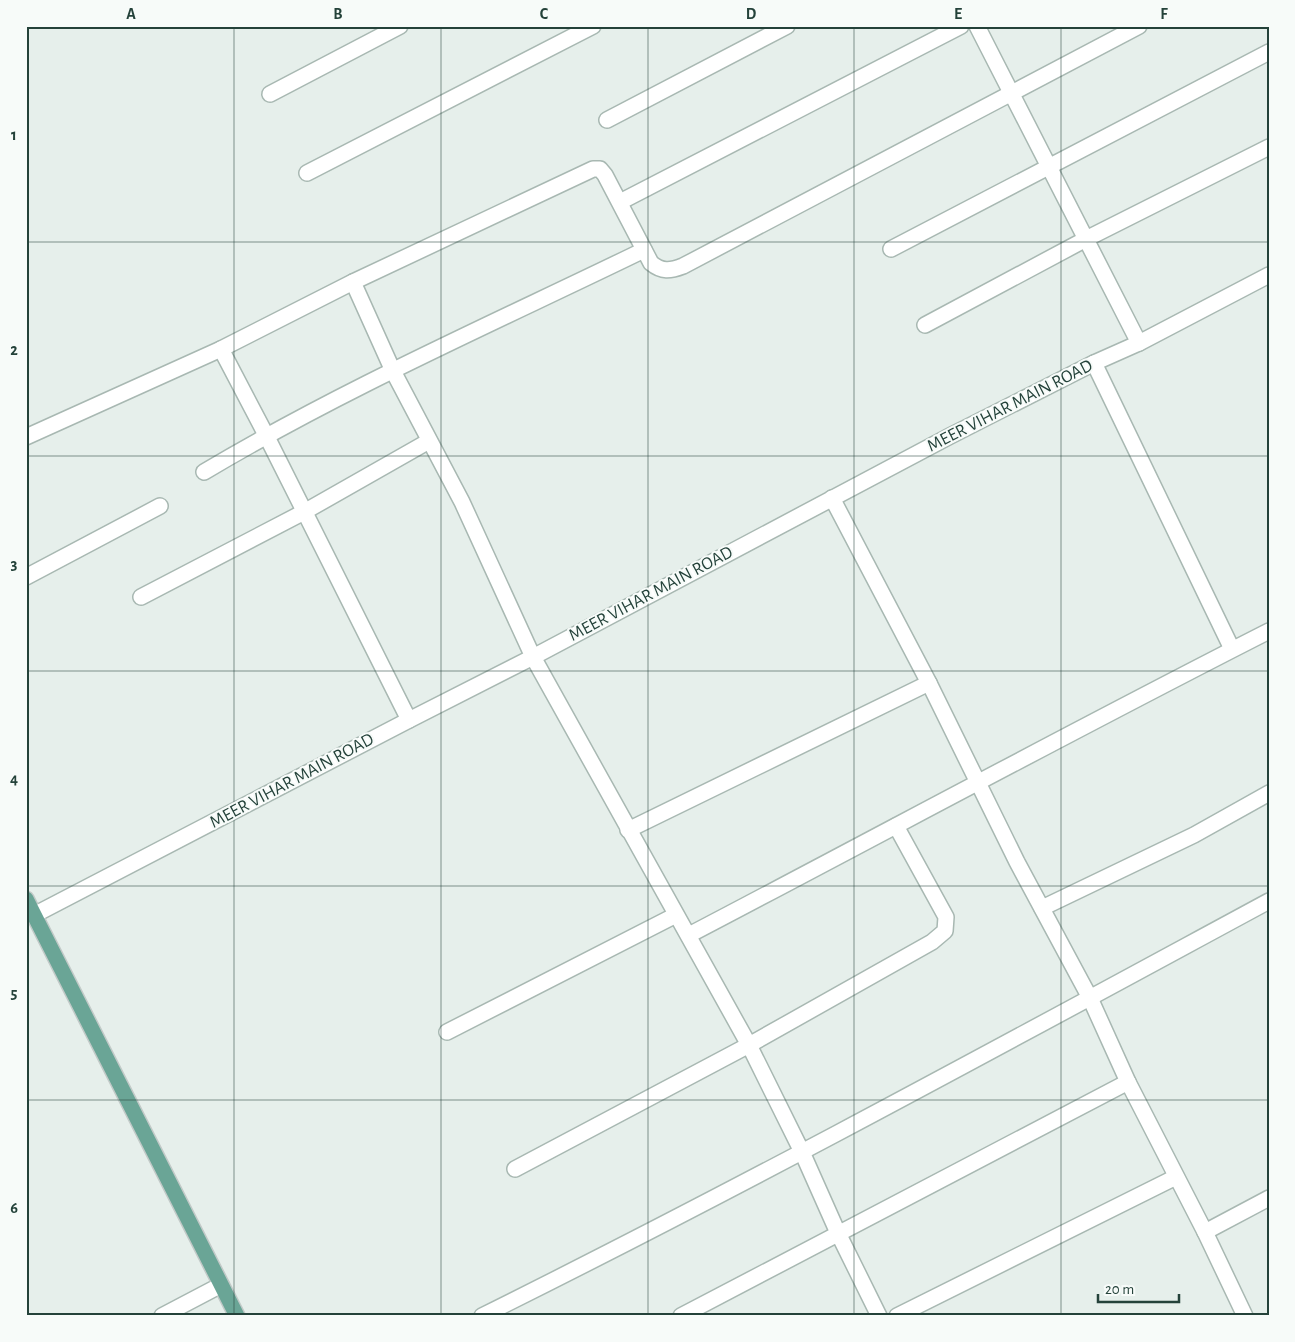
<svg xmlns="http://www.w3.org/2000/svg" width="1295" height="1342" viewBox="0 0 1295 1342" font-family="'Alegreya Sans',sans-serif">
	<rect width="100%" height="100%" fill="#e6efeb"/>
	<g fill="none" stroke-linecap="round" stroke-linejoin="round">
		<defs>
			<g id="minor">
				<polyline points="977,26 1139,343"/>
				<polyline points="270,94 400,26"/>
				<polyline points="607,120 787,26"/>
				<polyline points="307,173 593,26"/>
				<polyline points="620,202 961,26"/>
				<polyline points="891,249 1269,52"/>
				<polyline points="353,282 393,371 462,502 533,657 749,1045 802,1152 838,1233 879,1316"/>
				<polyline points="925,325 1086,239 1269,147"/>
				<polyline points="221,349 266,435 409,720"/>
				<polyline points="1094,363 1232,649"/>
				<path d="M26,437L221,349L353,282L593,169H600L605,175L651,263C662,272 670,271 683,266L1139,26"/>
				<path d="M204,472C345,388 496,322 644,250"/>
				<polyline points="832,498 929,683 1017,862 1090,998 1128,1082 1205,1232 1245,1316"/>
				<polyline points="26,577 160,506"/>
				<polyline points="141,597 304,512 429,441"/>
				<polyline points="628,830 929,683"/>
				<polyline points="1042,908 1194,835 1269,793"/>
				<polyline points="34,915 409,720 533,657 950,436 1094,363 1139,343 1269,275"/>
				<path d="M689,935C882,834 1074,730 1269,631"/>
				<polyline points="447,1032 676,915"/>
				<polyline points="515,1169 749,1045 932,942 945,931 946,917 896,826"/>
				<polyline points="1205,1232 1269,1198"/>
				<polyline points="162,1316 221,1285"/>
				<path d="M482,1316C748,1184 1008,1042 1269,901"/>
				<polyline points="681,1316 1128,1082"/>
				<polyline points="897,1316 1176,1177"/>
			</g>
			<polyline id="major" points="26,899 237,1316"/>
		</defs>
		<use href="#minor" stroke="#a8b8b2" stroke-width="18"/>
		<use href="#major" stroke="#c2cac8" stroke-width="18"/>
		<use href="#minor" stroke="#fff" stroke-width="15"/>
		<use href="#major" stroke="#6aa596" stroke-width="15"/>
	</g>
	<path fill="none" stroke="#24423a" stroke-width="1" stroke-opacity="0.55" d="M234,26V1316M441,26V1316M648,26V1316M854,26V1316M1061,26V1316M26,242H1269M26,456H1269M26,671H1269M26,886H1269M26,1100H1269"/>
	<g text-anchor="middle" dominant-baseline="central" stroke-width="4" stroke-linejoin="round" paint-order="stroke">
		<g font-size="18" fill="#24423a" stroke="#f7fbf9">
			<text transform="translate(1010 406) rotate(-27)">MEER VIHAR MAIN ROAD</text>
			<text transform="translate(651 594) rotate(-28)">MEER VIHAR MAIN ROAD</text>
			<text transform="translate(292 781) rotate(-28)">MEER VIHAR MAIN ROAD</text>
		</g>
	</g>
	<rect width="1295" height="1342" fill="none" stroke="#f7fbf9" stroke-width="55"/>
	<path d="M1098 1294v8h81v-8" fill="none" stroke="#24423a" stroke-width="2.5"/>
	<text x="1105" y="1294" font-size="15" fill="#24423a" stroke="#f7fbf9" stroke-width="4" paint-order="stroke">20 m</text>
	<rect x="28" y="28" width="1240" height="1286" fill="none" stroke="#24423a" stroke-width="2"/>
	<g font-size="16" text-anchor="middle" font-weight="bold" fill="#24423a">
		<text x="131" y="19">A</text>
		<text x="338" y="19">B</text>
		<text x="544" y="19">C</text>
		<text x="751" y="19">D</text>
		<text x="958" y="19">E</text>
		<text x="1164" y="19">F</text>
		<text x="14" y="140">1</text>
		<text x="14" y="355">2</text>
		<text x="14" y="569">3</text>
		<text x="14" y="784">4</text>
		<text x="14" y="998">5</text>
		<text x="14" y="1213">6</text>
	</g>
</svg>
